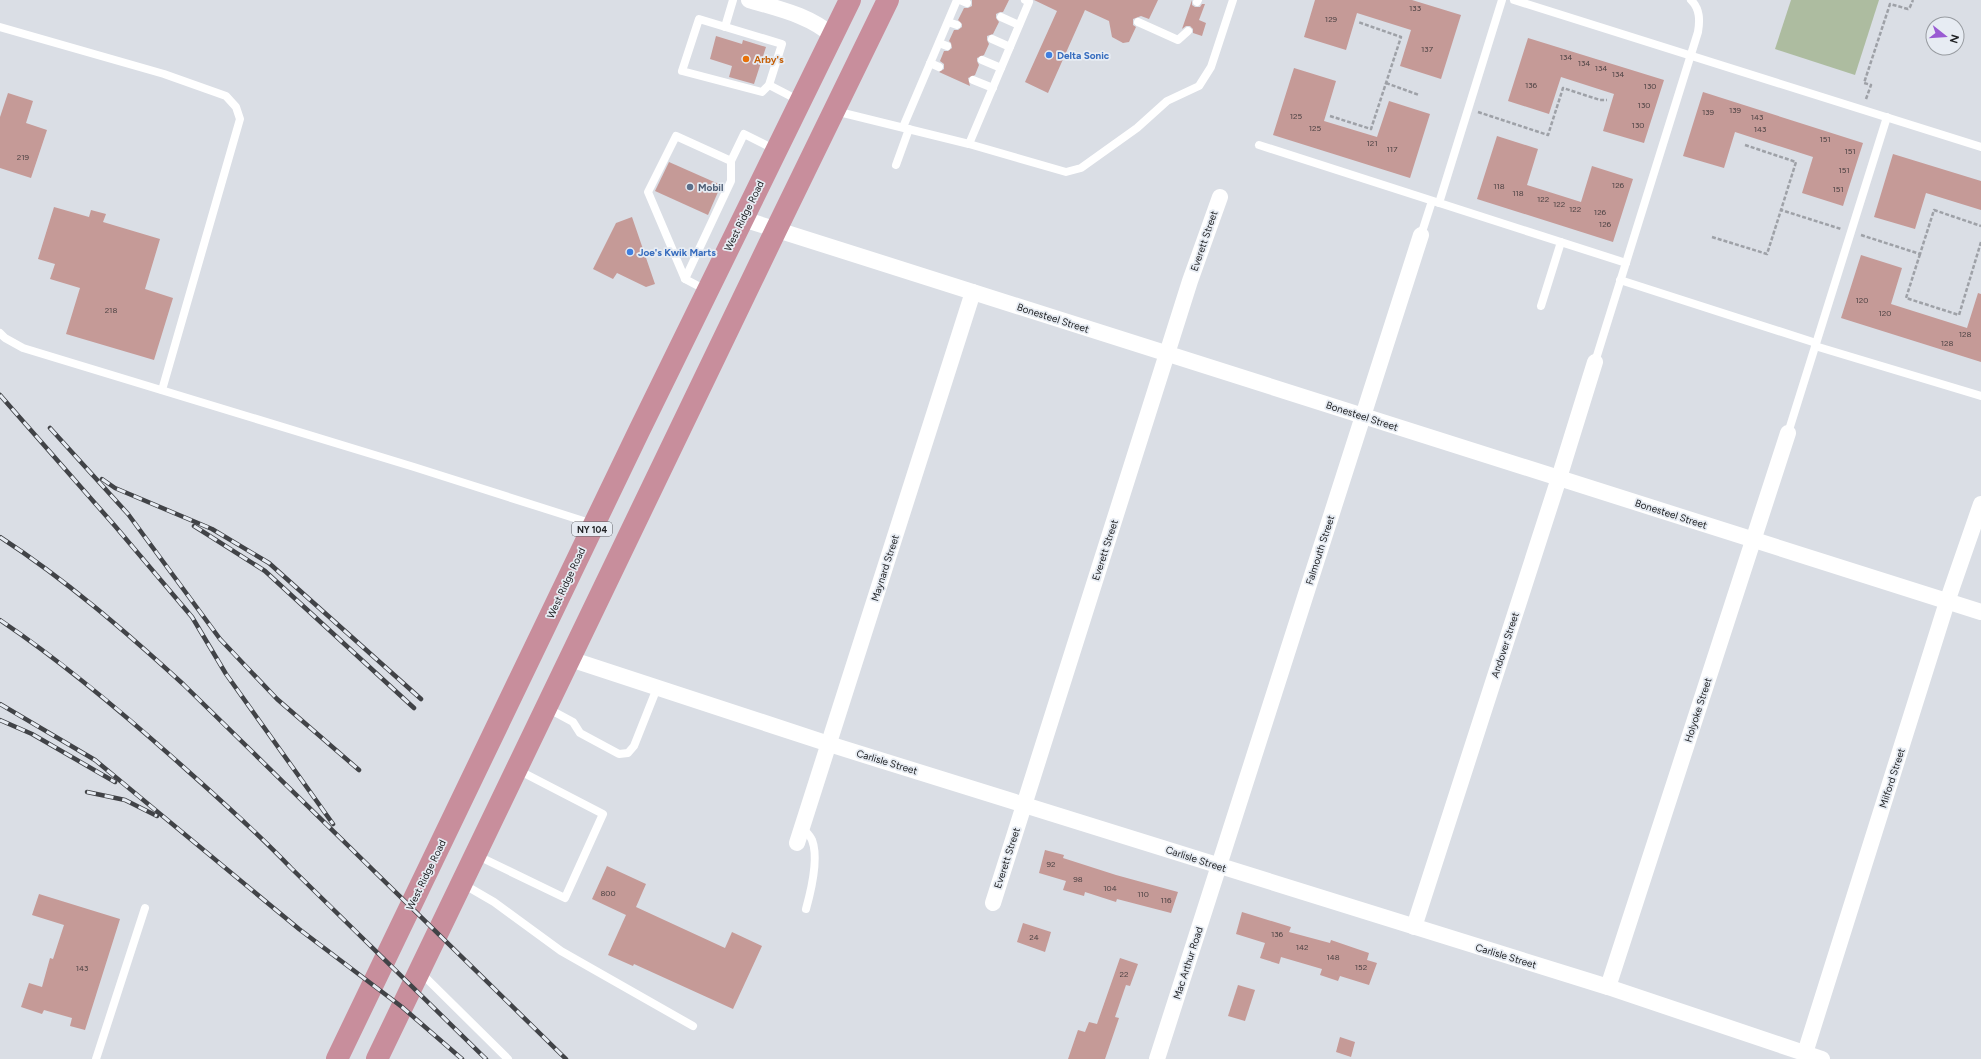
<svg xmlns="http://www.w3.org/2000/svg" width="1981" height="1059" viewBox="0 0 1981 1059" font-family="Figtree,sans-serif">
	<rect width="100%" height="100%" fill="#dadee5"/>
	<polygon fill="#adbca0" points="1791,0 1879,0 1855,75 1775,49"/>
	<g fill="#c59a97">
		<polygon points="972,0 1009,0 1003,12 1000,12 996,14 996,18 999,22 993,34 987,36 987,40 989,44 984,55 977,58 977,61 979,65 975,75 968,78 970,86 939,72 944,69 944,64 940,61 944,51 948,51 952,48 951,43 949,41 954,30 958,30 962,27 962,24 958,20 964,8 968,8 972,6"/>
		<polygon points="1034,0 1158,0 1149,19 1141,16 1133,19 1133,25 1136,27 1129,42 1123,43 1112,37 1109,21 1085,10 1048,93 1025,82 1057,11"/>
		<polygon points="1192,0 1192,5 1195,7 1200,7 1202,4 1205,4 1199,20 1206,23 1202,36 1193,33 1193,29 1190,26 1186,26 1182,29"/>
		<polygon points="1315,0 1412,0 1461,15 1441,79 1400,66 1411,30 1357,13 1346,50 1304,37"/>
		<polygon points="716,36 742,44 743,40 766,47 754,84 729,77 732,66 710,59"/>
		<polygon points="1528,38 1664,80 1644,143 1603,131 1614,94 1561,77 1549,114 1508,101"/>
		<polygon points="1294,68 1336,81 1324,121 1377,137 1389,101 1430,114 1410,178 1273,135"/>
		<polygon points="1703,92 1863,143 1843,206 1802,193 1813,157 1735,132 1724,168 1683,156"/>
		<polygon points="8,93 33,101 26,123 47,130 31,178 0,168 0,117"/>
		<polygon points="1497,136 1538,149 1527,185 1581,202 1592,166 1633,179 1613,242 1477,199"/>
		<polygon points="1893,154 1981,181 1981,210 1926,193 1915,229 1874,217"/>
		<polygon points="669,162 721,185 708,215 655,191"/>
		<polygon points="54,207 89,217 91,210 106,214 103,222 160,239 145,289 173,298 154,360 66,334 80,288 50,279 55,264 38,259"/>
		<polygon points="632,217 655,284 646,287 617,273 613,279 593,269 616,223"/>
		<polygon points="1861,255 1902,268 1891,304 1967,328 1978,293 1981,294 1981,362 1841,318"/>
		<polygon points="1045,850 1064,855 1063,858 1116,875 1178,892 1171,913 1117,899 1116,902 1085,892 1084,896 1063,890 1066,881 1039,873"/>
		<polygon points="607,866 646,884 636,907 725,948 732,932 762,946 733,1009 634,964 633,966 608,955 626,915 592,899"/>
		<polygon points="39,894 120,919 85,1030 70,1026 72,1018 44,1010 42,1014 21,1007 29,983 42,987 50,958 53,959 64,925 32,915"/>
		<polygon points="1242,912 1291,927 1289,932 1330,943 1331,940 1369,953 1367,960 1377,963 1369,985 1340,976 1338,981 1320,975 1322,969 1281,957 1279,964 1260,958 1265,943 1236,934"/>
		<polygon points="1023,923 1051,932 1045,952 1017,942"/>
		<polygon points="1120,958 1138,964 1130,986 1126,985 1115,1017 1119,1018 1105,1059 1068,1059 1078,1030 1085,1032 1089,1022 1097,1024"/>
		<polygon points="1238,985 1255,990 1245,1021 1228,1016"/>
		<polygon points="1340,1037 1355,1042 1351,1057 1336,1052"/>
	</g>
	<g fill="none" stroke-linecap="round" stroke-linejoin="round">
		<g stroke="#9ea1a7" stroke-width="2.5" stroke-dasharray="4 2" stroke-linecap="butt">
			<polyline points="1386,83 1419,95"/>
			<polyline points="1866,99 1871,85 1864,83 1890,4 1908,9 1910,7 1913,0"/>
			<polyline points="1478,112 1548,135 1563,88 1600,100 1607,100"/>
			<polyline points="1330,116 1371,129 1401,37 1358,22"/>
			<polyline points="1745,145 1796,162 1781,210"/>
			<polyline points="1861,235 1920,254 1934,210 1981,226"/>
			<polyline points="1712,237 1767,254 1781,210 1841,229"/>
			<polyline points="1920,254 1906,298 1959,315 1981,242"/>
		</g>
		<g stroke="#fff" stroke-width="8">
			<polyline points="960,0 967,3"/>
			<polyline points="1514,0 1981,147"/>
			<polyline points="1197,2 1198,0"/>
			<polyline points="1001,17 1019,25"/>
			<polygon points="699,19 782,44 769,85 762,92 682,71"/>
			<polyline points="948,22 957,25"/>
			<polyline points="1138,22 1178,40 1188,31"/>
			<polyline points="0,27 164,74 226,96 236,107 240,119 162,390"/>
			<polyline points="725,27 733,0"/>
			<polyline points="992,39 1010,47"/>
			<polyline points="939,43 947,46"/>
			<polyline points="982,60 1001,68"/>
			<polyline points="930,63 939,67"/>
			<polyline points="973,80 993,88"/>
			<polyline points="769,85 800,101"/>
			<polyline points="835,111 969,144 1029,2 1025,0"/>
			<polyline points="903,127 957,0"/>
			<polyline points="969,144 1066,172 1081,168 1137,128 1167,101 1199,86 1211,67 1233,0"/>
			<polyline points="1259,145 1626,263"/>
			<polyline points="896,165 909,129"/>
			<polyline points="1439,203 1502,0"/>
			<polyline points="1421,235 1432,201"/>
			<polyline points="685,279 731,181 731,161"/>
			<polyline points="1620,280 1816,343"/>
			<polyline points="706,290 685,279 648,192 676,136 731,161 744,134 776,150"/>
			<polyline points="1541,306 1561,242"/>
			<polyline points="0,333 5,338 23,348 414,467 593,524"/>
			<polyline points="1815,346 1981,396"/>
			<path d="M1595,362L1698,32C1700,20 1700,9 1691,0"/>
			<polyline points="1788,433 1887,117"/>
			<polyline points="547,708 573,722 580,733 619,754 628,753 634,746 657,688"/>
			<path d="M802,827C805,831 810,835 812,840C819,858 811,891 806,909"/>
			<polyline points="476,855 565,898 603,814 518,770"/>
			<polyline points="463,884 494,902 561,951 693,1026"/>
			<polyline points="420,972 508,1059"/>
			<polyline points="96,1059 145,908"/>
		</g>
		<g stroke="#fff" stroke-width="16">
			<path d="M749,0C779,9 809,15 833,36"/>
			<polyline points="743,219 1981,612"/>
			<polyline points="570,659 829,744 1608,987 1822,1059"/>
			<polyline points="797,843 973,292"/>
			<polyline points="993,903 1190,281 1220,197"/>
			<polyline points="1414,927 1559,478 1595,362"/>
			<polyline points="1608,987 1788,433"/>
			<polyline points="1805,1053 1947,602 1981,504"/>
			<polyline points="1157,1059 1421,235"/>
		</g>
		<g stroke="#c88e9c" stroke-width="22">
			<polyline points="337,1059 639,431 850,0"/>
			<polyline points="377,1059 776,230 888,0"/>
		</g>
		<defs>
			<g id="rail">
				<polyline points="0,395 115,526 192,617 226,674 333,824"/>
				<polyline points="50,428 128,514 220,639 277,699 359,770"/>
				<polyline points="102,479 115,488 212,529 269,563 421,699"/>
				<polyline points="194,526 265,571 414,708"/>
				<path d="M0,537C66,580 125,631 183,684L566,1059"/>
				<path d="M0,620C64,663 123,713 180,764C218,798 256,831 291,868L486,1059"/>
				<polyline points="0,704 95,760 299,929 402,1007 462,1059"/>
				<polyline points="0,720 32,734 115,782"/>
				<polyline points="87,792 125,800 157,816"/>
			</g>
		</defs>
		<use href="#rail" stroke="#414347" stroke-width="4.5"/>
		<use href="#rail" stroke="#e7ecf3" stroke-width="3" stroke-dasharray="9" stroke-linecap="butt"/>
	</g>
	<g fill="#3f7fe0" stroke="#e7ecf3" stroke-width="1.5">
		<circle cx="1049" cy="55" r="4"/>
		<circle cx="630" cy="252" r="4"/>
	</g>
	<circle fill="#e8710a" stroke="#e7ecf3" stroke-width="1.5" cx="746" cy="59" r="4"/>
	<circle fill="#5c6f8a" stroke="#e7ecf3" stroke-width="1.5" cx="690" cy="187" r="4"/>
	<g text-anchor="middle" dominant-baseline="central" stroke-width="3.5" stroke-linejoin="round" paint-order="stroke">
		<g font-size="8" fill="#4a4142">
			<text x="1415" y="8">133</text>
			<text x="1331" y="19">129</text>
			<text x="1427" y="49">137</text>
			<text x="1566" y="57">134</text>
			<text x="1584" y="63">134</text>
			<text x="1601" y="68">134</text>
			<text x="1618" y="74">134</text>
			<text x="1531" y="85">136</text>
			<text x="1650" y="86">130</text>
			<text x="1644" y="105">130</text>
			<text x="1735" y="110">139</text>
			<text x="1708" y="112">139</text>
			<text x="1296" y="116">125</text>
			<text x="1757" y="117">143</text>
			<text x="1638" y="125">130</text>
			<text x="1315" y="128">125</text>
			<text x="1760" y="129">143</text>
			<text x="1825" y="139">151</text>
			<text x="1372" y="143">121</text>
			<text x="1392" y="149">117</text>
			<text x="1850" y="151">151</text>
			<text x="23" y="157">219</text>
			<text x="1844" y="170">151</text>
			<text x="1618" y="185">126</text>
			<text x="1499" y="186">118</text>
			<text x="1838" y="189">151</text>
			<text x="1518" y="193">118</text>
			<text x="1543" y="199">122</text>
			<text x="1559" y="204">122</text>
			<text x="1575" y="209">122</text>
			<text x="1600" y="212">126</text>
			<text x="1605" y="224">126</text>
			<text x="1862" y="300">120</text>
			<text x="111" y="310">218</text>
			<text x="1885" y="313">120</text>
			<text x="1965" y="334">128</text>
			<text x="1947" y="343">128</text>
			<text x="1051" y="864">92</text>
			<text x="1078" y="879">98</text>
			<text x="1110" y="888">104</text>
			<text x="608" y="893">800</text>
			<text x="1143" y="894">110</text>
			<text x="1166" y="900">116</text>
			<text x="1277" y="934">136</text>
			<text x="1034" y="937">24</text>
			<text x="1302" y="947">142</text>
			<text x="1333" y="957">148</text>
			<text x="1361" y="967">152</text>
			<text x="82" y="968">143</text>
			<text x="1124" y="974">22</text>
		</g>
		<rect fill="#e7ecf3" stroke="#5c5f64" stroke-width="1" x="572" y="522" width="40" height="14" rx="3"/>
		<g font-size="9" font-weight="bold" fill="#212326">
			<text x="592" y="529">NY 104</text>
		</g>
		<g font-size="10" font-weight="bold" fill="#366cbe" stroke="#e7ecf3" text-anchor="start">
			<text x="1057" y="55">Delta Sonic</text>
			<text x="638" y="252">Joe's Kwik Marts</text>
		</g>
		<g font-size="10" font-weight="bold" fill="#c56008" stroke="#e7ecf3" text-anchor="start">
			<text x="754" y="59">Arby's</text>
		</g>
		<g font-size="10" font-weight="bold" fill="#4e5e75" stroke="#e7ecf3" text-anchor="start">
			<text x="698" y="187">Mobil</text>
		</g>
		<g font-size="10" fill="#212326" stroke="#e7ecf3">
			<text transform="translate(744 216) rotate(-64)">West Ridge Road</text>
			<text transform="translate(1204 241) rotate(-71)">Everett Street</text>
			<text transform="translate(1053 318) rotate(18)">Bonesteel Street</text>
			<text transform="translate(1362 416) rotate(18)">Bonesteel Street</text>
			<text transform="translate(1671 514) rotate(18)">Bonesteel Street</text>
			<text transform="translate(1105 550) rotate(-72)">Everett Street</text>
			<text transform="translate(1320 550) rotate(-72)">Falmouth Street</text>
			<text transform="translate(885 568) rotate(-72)">Maynard Street</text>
			<text transform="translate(566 583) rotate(-65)">West Ridge Road</text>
			<text transform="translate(1505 645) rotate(-72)">Andover Street</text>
			<text transform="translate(1698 710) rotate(-72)">Holyoke Street</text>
			<text transform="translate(887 762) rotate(17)">Carlisle Street</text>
			<text transform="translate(1892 778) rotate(-72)">Milford Street</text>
			<text transform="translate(1007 858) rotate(-72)">Everett Street</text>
			<text transform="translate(1196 859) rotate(18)">Carlisle Street</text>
			<text transform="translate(426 875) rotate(-64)">West Ridge Road</text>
			<text transform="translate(1506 956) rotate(17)">Carlisle Street</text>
			<text transform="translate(1188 963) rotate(-72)">Mac Arthur Road</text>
		</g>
	</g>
	<g transform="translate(1945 36) rotate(107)"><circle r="19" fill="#e7ecf3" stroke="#989ca1"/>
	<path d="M0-3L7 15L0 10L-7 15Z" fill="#995bd2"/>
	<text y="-6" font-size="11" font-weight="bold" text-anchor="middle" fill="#212326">N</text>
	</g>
</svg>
